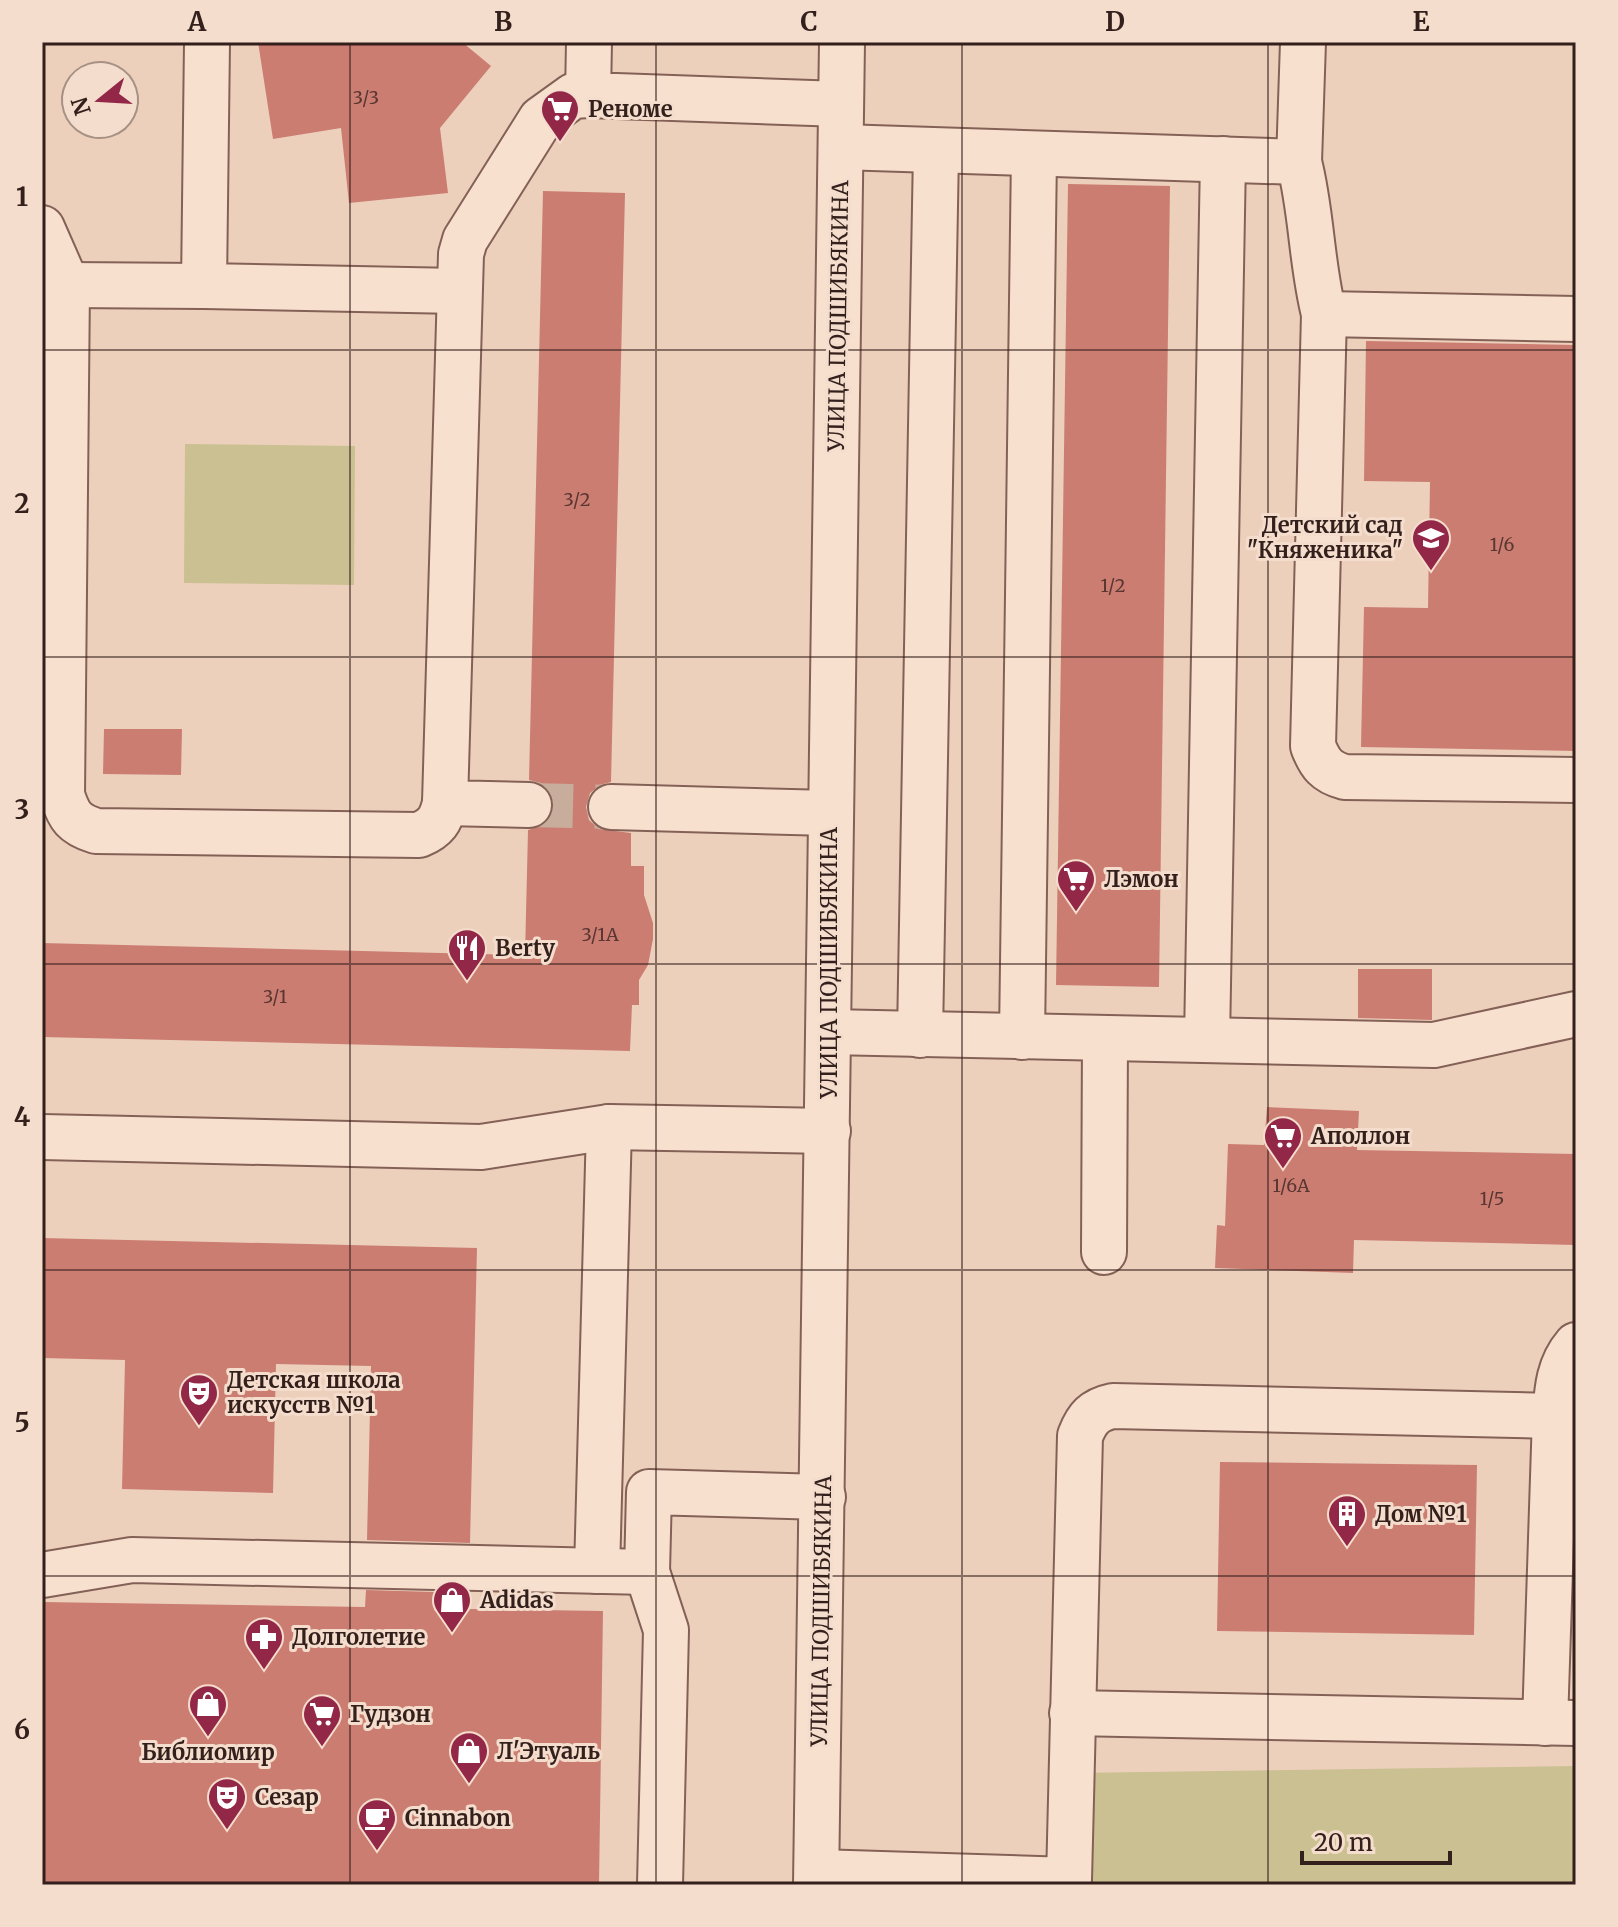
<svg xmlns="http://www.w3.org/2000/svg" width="1618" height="1927" viewBox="0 0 1618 1927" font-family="Merriweather,serif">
	<rect width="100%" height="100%" fill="#edd0bc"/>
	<g fill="#cac091">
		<polygon points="185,444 355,446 354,585 184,583"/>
		<polygon points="1576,1766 1576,1885 1071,1885 1071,1773"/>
	</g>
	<g fill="#cb7d72">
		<polygon points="258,42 462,42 491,66 440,128 448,193 349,203 341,128 273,139"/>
		<polygon points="1068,184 1170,186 1159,987 1056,985"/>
		<polygon points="543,191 625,193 611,782 600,785 590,793 586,807 589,820 599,829 631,833 631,866 644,866 644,895 653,923 653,939 648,965 639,980 639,1005 632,1005 630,1051 42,1037 42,943 525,955 528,830 542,826 550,819 554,806 550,792 541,783 529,780"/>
		<polygon points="1366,341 1576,345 1576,751 1361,747 1364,607 1428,608 1430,482 1364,481"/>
		<polygon points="104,729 182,729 181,775 103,774"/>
		<polygon points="1358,969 1432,969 1432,1020 1358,1018"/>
		<polygon points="1267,1107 1359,1111 1357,1150 1576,1154 1576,1245 1354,1240 1353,1273 1215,1268 1217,1225 1225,1226 1228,1144 1264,1145"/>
		<polygon points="42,1238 477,1248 470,1543 367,1540 371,1366 276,1364 273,1493 122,1489 125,1360 42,1358"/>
		<polygon points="1220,1462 1477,1465 1474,1635 1217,1631"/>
		<polygon points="366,1590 469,1593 468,1609 603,1611 599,1885 42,1885 42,1602 365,1607"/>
	</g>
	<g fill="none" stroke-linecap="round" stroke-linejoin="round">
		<polyline stroke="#c8ad9c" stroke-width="44" stroke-dasharray="44 22" stroke-linecap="butt" points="529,805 611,807"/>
		<defs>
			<g id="minor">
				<polyline points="207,42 204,286 459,291"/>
				<polyline points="589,42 588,95 841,104"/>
				<polyline points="841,147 1299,162 1303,42"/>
				<path d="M1299,162C1312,212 1311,263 1324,314L1313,746C1320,764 1326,772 1345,777L1576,780"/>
				<path d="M42,228L67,285L62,795C69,817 74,824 96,831L419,835C436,828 441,820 445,803"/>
				<polyline points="67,285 204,286"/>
				<polyline points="1324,314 1576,319"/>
				<polyline points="529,805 445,803 461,254 465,240 541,119 573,96 588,95"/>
				<polyline points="611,807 830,813"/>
				<polyline points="829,1032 1434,1045 1576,1014"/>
				<polyline points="920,1035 936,151"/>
				<polyline points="1022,1037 1034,154"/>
				<polyline points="1207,1040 1223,159"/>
				<polyline points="42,1137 481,1147 609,1127 828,1131"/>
				<polyline points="1104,1252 1105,1038"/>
				<polyline points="597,1571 609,1127"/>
				<polyline points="647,1572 666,1630 660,1885"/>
				<polyline points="42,1575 132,1560 647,1572 649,1492 823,1497"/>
				<polyline points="1072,1713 1576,1723"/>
				<path d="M1545,1723L1555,1416C1557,1390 1558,1366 1576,1345"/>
				<path d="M817,1872L1069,1880L1080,1436C1087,1418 1094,1410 1113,1406L1555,1416"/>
				<polyline points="816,1885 842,42"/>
			</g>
		</defs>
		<use href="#minor" stroke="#846156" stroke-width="48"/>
		<use href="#minor" stroke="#f8e0cf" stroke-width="44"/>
	</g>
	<path fill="none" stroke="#331f1b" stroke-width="2" stroke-opacity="0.55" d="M350,42V1885M656,42V1885M962,42V1885M1268,42V1885M42,350H1576M42,657H1576M42,964H1576M42,1270H1576M42,1576H1576"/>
	<defs>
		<symbol id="supermarket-pin" viewBox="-11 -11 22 30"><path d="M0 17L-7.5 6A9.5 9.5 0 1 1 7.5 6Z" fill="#922747" stroke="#f4ddcc"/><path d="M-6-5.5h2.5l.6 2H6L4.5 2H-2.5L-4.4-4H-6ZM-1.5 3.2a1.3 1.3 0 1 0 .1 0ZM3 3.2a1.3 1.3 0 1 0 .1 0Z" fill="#fff"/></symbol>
		<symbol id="school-pin" viewBox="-11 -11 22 30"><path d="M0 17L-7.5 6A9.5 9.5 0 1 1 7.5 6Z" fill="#922747" stroke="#f4ddcc"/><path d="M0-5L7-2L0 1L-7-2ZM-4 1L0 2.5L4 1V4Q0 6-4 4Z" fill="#fff"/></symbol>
		<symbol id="restaurant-pin" viewBox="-11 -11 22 30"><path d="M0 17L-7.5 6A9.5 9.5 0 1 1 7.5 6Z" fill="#922747" stroke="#f4ddcc"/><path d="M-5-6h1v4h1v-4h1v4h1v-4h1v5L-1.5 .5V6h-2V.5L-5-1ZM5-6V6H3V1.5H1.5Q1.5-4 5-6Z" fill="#fff"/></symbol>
		<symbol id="theatre-pin" viewBox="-11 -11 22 30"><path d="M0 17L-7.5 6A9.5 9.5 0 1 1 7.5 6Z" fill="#922747" stroke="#f4ddcc"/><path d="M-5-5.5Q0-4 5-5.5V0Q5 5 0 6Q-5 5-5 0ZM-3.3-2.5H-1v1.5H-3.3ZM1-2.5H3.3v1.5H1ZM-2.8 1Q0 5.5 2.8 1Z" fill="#fff"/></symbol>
		<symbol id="building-pin" viewBox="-11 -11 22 30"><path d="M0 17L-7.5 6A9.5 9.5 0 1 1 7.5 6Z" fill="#922747" stroke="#f4ddcc"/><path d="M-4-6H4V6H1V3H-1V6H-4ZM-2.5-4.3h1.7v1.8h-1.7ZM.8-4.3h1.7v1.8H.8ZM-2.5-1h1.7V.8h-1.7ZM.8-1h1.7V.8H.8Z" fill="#fff"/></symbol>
		<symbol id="shop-pin" viewBox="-11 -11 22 30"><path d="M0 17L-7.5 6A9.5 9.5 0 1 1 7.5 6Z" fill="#922747" stroke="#f4ddcc"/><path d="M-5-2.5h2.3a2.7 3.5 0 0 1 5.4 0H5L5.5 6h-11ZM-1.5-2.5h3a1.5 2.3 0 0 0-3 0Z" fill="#fff"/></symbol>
		<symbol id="pharmacy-pin" viewBox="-11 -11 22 30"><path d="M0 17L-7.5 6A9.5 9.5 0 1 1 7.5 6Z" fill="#922747" stroke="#f4ddcc"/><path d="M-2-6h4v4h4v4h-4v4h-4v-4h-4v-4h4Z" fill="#fff"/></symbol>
		<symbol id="cafe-pin" viewBox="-11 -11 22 30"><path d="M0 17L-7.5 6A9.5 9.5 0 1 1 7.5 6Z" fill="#922747" stroke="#f4ddcc"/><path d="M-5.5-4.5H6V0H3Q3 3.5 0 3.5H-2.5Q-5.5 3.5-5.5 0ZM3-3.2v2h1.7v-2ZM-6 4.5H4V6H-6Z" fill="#fff"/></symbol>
	</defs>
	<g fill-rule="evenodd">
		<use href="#supermarket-pin" x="538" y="87" width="44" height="60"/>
		<use href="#school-pin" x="1409" y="516" width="44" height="60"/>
		<use href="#supermarket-pin" x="1054" y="857" width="44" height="60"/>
		<use href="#restaurant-pin" x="445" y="926" width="44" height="60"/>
		<use href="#supermarket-pin" x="1261" y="1114" width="44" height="60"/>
		<use href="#theatre-pin" x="177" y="1371" width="44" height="60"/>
		<use href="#building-pin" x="1325" y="1492" width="44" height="60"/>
		<use href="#shop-pin" x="430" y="1578" width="44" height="60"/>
		<use href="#pharmacy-pin" x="242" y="1615" width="44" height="60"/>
		<use href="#shop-pin" x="186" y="1682" width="44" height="60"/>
		<use href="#supermarket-pin" x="300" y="1692" width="44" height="60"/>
		<use href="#shop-pin" x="447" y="1729" width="44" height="60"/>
		<use href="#theatre-pin" x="205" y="1775" width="44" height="60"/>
		<use href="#cafe-pin" x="355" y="1796" width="44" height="60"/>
	</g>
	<g text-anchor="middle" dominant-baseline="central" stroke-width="6" stroke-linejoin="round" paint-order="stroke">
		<g font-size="18" fill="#593631">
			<text x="366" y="97">3/3</text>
			<text x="577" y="499">3/2</text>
			<text x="1502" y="544">1/6</text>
			<text x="1113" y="585">1/2</text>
			<text x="600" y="934">3/1А</text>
			<text x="275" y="996">3/1</text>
			<text x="1291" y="1185">1/6А</text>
			<text x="1492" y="1198">1/5</text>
		</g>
		<g font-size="22" font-weight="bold" fill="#331f1b" stroke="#f4ddcc" text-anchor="start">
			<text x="588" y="109">Реноме</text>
			<text x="1403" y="525" text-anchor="end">Детский сад<tspan x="1403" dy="25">"Княженика"</tspan></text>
			<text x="1104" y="879">Лэмон</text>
			<text x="495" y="948">Berty</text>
			<text x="1311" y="1136">Аполлон</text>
			<text x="227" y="1380">Детская школа<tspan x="227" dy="25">искусств №1</tspan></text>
			<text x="1375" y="1514">Дом №1</text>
			<text x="480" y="1600">Adidas</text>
			<text x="292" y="1637">Долголетие</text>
			<text x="350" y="1714">Гудзон</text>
			<text x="497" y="1751">Л'Этуаль</text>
			<text x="208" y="1752" text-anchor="middle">Библиомир</text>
			<text x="255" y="1797">Сезар</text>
			<text x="405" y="1818">Cinnabon</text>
		</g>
		<g font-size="22" fill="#331f1b" stroke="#f4ddcc">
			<text transform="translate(838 316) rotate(-89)">УЛИЦА ПОДШИБЯКИНА</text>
			<text transform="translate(829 963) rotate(-90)">УЛИЦА ПОДШИБЯКИНА</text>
			<text transform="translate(821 1611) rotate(-89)">УЛИЦА ПОДШИБЯКИНА</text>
		</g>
	</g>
	<rect width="1618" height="1927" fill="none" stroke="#f4ddcc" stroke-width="88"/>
	<g transform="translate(100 100) rotate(252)"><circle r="38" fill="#f4ddcc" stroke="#a79185" stroke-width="2"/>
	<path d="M0-6L14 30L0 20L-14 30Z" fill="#922747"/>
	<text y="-12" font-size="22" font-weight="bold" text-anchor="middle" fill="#331f1b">N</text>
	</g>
	<path d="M1302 1851v12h148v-12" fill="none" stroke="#331f1b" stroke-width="4"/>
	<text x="1314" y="1851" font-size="24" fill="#331f1b" stroke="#f4ddcc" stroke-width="6" paint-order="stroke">20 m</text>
	<rect x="44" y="44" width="1530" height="1839" fill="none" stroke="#331f1b" stroke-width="3"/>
	<g font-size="26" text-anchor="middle" font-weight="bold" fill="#331f1b">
		<text x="197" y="31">A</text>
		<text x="503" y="31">B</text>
		<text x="809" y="31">C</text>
		<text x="1115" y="31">D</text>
		<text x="1421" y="31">E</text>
		<text x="22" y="206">1</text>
		<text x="22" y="513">2</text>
		<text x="22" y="819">3</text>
		<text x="22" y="1126">4</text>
		<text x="22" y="1432">5</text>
		<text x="22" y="1739">6</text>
	</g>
</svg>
